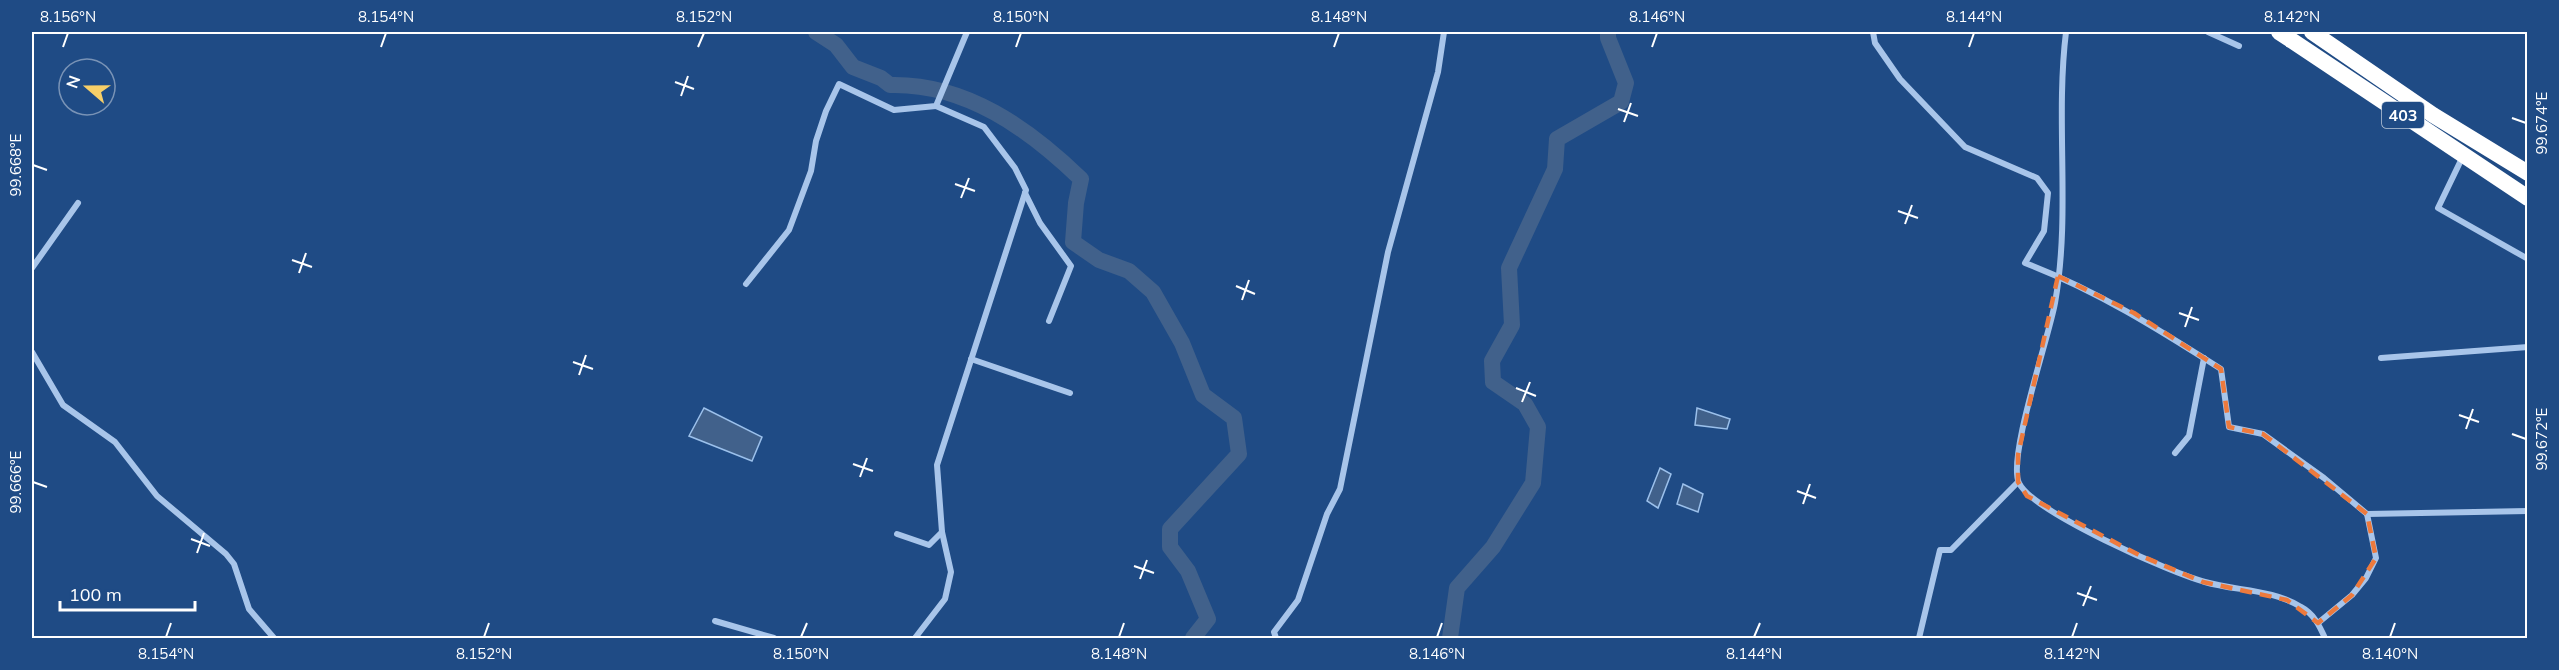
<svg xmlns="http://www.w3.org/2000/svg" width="2559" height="670" viewBox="0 0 2559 670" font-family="Mulish,sans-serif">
	<rect width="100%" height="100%" fill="#1f4b85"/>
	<g fill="#41618b" stroke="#9bc0eb" stroke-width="1.5">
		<polygon points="704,408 762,437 752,461 689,436"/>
		<polygon points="1697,408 1730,419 1727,429 1695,425"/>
		<polygon points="1660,468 1671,474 1658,508 1647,501"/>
		<polygon points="1683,484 1703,494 1698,512 1677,504"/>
	</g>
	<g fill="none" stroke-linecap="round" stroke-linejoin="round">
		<g stroke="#41618b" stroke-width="16">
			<path d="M816,32L836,45L853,67L881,78L890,85C966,83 1029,129 1081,179L1076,203L1073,242L1099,260L1129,271L1153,292L1182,343L1203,395L1234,418L1239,454L1170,529V547L1188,571L1208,619L1193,638"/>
			<polyline points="1450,638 1457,588 1493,547 1533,483 1538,427 1525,404 1493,382 1492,361 1512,325 1509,268 1555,169 1557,139 1621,102 1626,83 1608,38 1608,32"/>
		</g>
		<g stroke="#a8c5ea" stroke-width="6">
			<path d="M1873,32L1875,43L1900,79L1965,147L2037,178L2048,193L2044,231L2025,263C2096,290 2158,329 2221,369L2229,427L2263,434L2324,478L2367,514L2376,558L2366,578L2352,595L2318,623"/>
			<path d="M2066,32C2055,122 2071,213 2055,303C2049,337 2007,458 2019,483C2033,512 2171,573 2205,582C2236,591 2273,589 2301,607C2314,614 2319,625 2325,638"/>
			<polyline points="2208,32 2239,46"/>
			<polyline points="2463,156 2438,208 2528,259"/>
			<polyline points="1025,193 1040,223 1071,266 1049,321"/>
			<polyline points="32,268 78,203"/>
			<polyline points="746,284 789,230 811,171 816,141 826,111 839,84 894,110 936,106 967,32"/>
			<polyline points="32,352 63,405 115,442 157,496 226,554 234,564 249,609 274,638"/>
			<polyline points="2381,358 2528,347"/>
			<polyline points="971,359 1070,393"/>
			<polyline points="2175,453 2189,436 2204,358"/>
			<polyline points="2367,514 2528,511"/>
			<polyline points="897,534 929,545 942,532 937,465 1026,190 1015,168 984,127 936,106"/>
			<polyline points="715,621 774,638"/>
			<polyline points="915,638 945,599 951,572 942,532"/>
			<polyline points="1276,638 1274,632 1298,600 1327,514 1340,489 1388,252 1438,72 1444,32"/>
			<polyline points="1919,638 1940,550 1951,550 2018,482"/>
		</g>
		<g stroke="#fff" stroke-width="16">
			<polyline points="2279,32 2528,198"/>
			<polyline points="2312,32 2433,115 2528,173"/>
		</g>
	</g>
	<path fill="none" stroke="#ed7a3d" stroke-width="4.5" stroke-dasharray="12 8" stroke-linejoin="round" d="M2058,276L2134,313L2221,369L2229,427L2263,434L2367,514L2376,558L2352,595L2318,623L2287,600L2203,582L2139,555L2027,496L2018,482V455Z"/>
	<path fill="none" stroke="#fff" stroke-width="2" d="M63,47L68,33M381,47L386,33M698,47L704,33M1016,47L1021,33M1334,47L1339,33M1652,47L1657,33M1969,47L1974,33M2287,47L2292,33M675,82L694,89M681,96L688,76M1618,109L1638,116M2512,118L2526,123M1624,122L1631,103M33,165L47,170M955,184L975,191M961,198L969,178M1898,211L1918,218M1905,224L1912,205M292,260L312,267M299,273L306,253M1236,286L1255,294M1242,300L1249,280M2179,313L2199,320M2185,327L2192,307M573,362L593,369M579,375L586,355M1516,388L1536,396M1522,402L1530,382M2459,415L2479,422M2466,429L2473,409M2512,434L2526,439M853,464L873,471M860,477L867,458M33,482L47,487M1797,491L1816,498M1803,504L1810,484M191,539L210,546M197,553L204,533M1134,566L1154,573M1140,579L1147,560M2077,593L2097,600M2083,606L2091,586M166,637L171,623M484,637L489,623M801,637L807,623M1119,637L1124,623M1437,637L1442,623M1754,637L1760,623M2072,637L2077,623M2390,637L2395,623"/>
	<g text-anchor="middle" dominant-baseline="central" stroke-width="4.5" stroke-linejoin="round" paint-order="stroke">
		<rect fill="#1f4b85" stroke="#bcc9da" stroke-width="1.5" x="2382" y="102" width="42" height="26" rx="4.5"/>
		<g font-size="16" font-weight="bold" fill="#fff">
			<text x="2403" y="115">403</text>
		</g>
	</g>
	<rect width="2559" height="670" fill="none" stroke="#1f4b85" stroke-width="66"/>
	<g transform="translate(87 87) rotate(290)"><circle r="28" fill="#1f4b85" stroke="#7993b6" stroke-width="1.5"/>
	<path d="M0-4.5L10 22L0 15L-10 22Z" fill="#f7cf68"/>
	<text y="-9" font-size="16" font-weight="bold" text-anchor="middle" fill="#ffffff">N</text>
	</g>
	<path d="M60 601v9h135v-9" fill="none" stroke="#ffffff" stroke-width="3"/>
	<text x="69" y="601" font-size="18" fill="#ffffff" stroke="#1f4b85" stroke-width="4.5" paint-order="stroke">100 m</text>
	<rect x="33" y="33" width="2493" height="604" fill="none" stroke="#fff" stroke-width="2"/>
	<g font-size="15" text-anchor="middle" fill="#fff">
		<text x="68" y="22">8.156°N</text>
		<text x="386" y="22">8.154°N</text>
		<text x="704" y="22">8.152°N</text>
		<text x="1021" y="22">8.150°N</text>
		<text x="1339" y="22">8.148°N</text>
		<text x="1657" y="22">8.146°N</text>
		<text x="1974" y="22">8.144°N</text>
		<text x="2292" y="22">8.142°N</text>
		<text transform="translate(2542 123) rotate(-90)" y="5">99.674°E</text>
		<text transform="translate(16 165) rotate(-90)" y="5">99.668°E</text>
		<text transform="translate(2542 439) rotate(-90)" y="5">99.672°E</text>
		<text transform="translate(16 482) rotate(-90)" y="5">99.666°E</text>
		<text x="166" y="659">8.154°N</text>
		<text x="484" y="659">8.152°N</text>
		<text x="801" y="659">8.150°N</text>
		<text x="1119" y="659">8.148°N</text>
		<text x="1437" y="659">8.146°N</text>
		<text x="1754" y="659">8.144°N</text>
		<text x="2072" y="659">8.142°N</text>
		<text x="2390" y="659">8.140°N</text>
	</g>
</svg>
